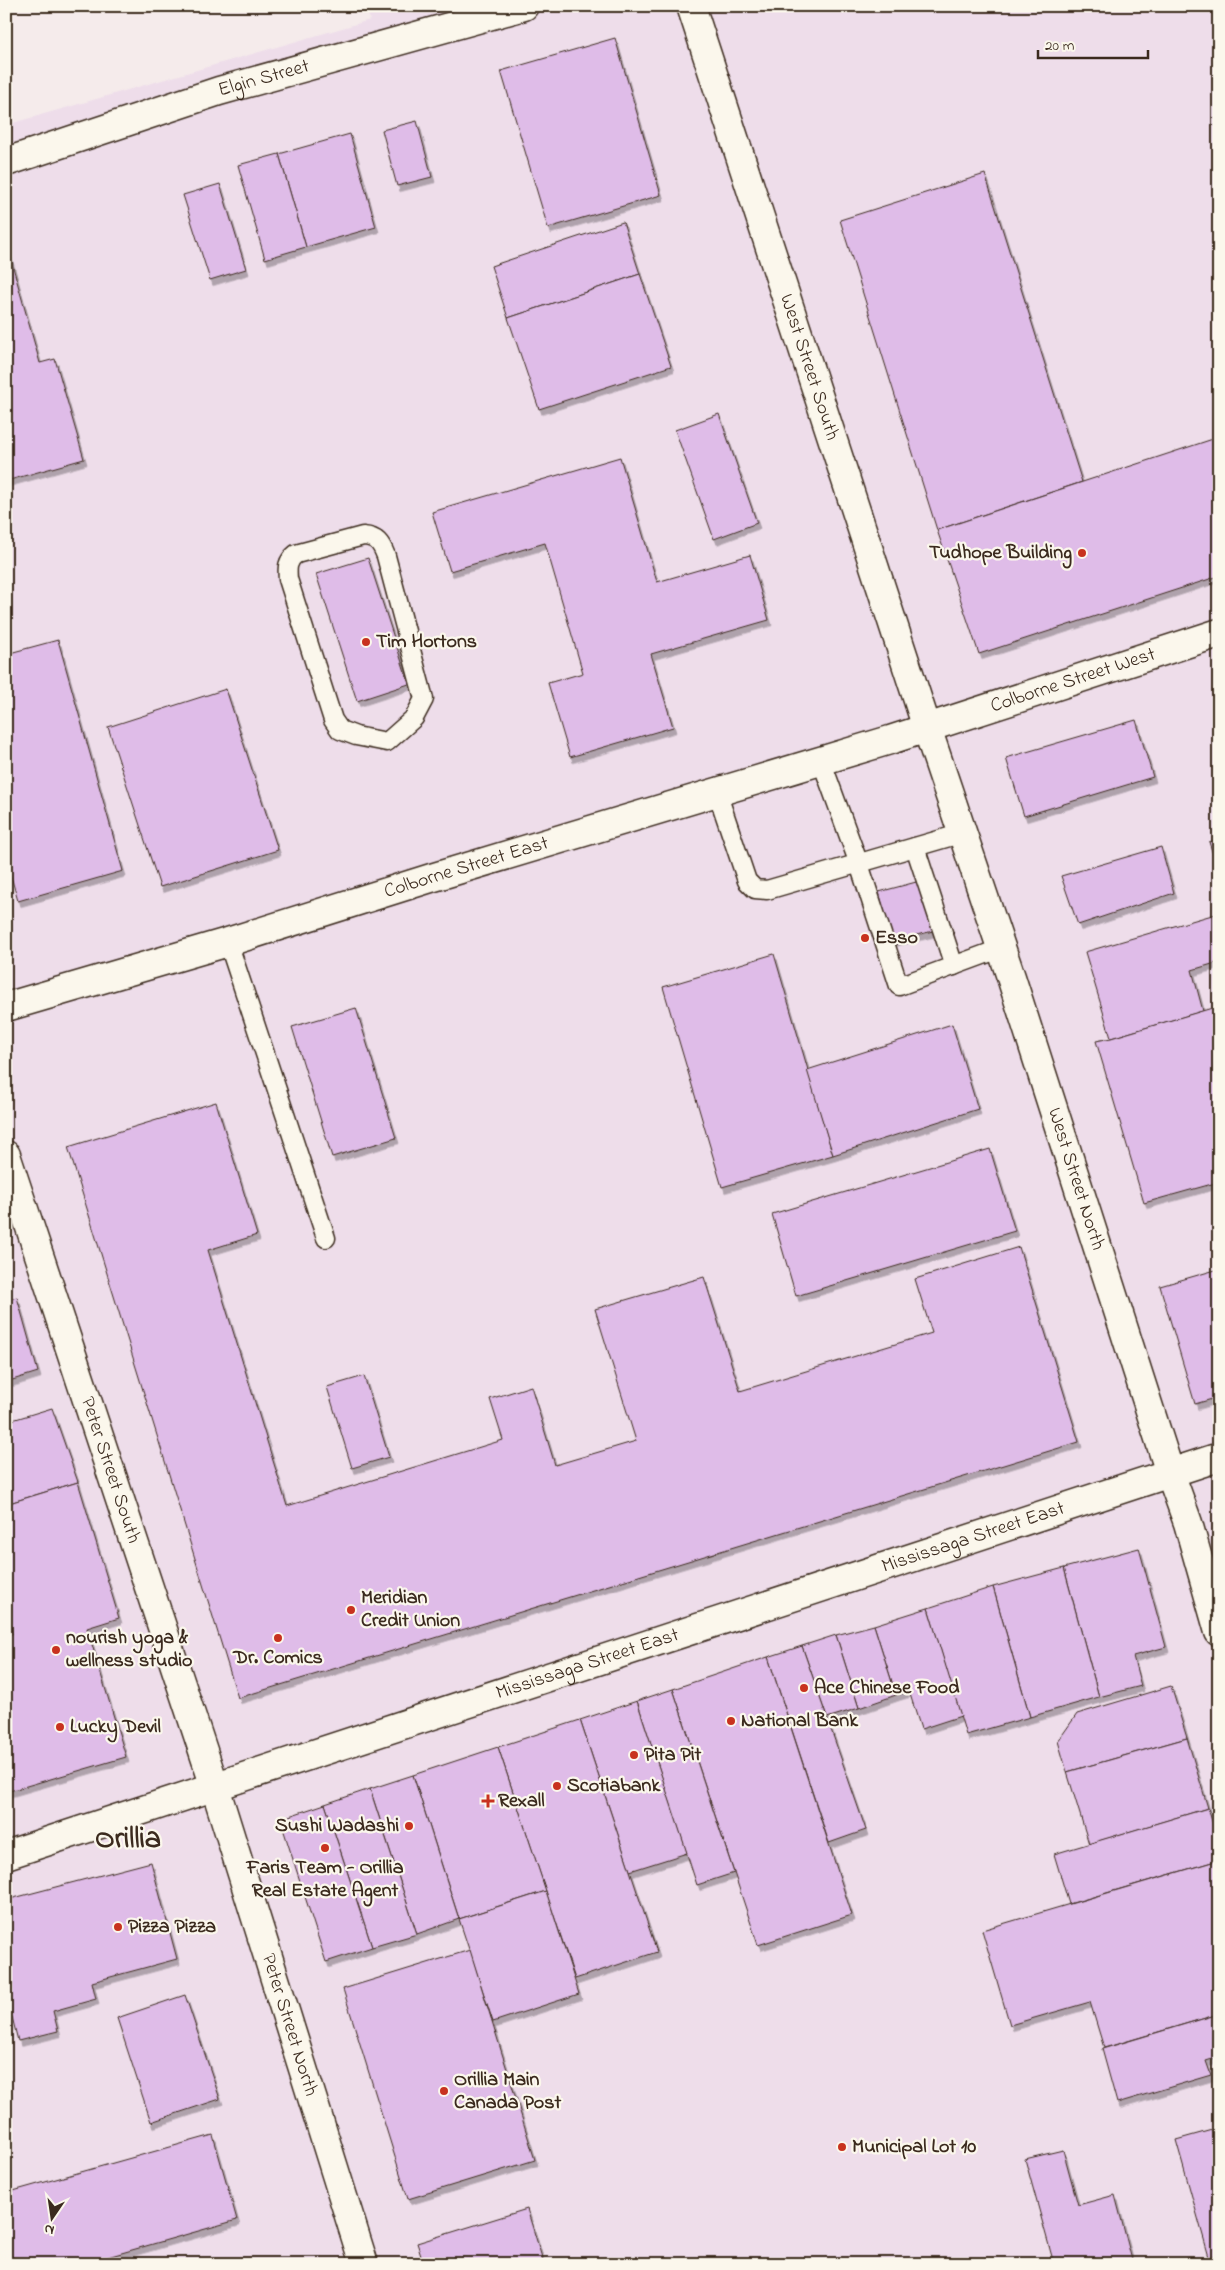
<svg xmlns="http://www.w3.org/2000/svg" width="1225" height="2270" viewBox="0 0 1225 2270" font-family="'Indie Flower',sans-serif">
	<defs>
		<filter id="shadow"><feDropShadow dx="3" dy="5.5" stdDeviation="0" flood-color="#0004"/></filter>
	</defs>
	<rect width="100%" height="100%" fill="#f5ebeb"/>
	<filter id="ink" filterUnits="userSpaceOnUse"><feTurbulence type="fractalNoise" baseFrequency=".02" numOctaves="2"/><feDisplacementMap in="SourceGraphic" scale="10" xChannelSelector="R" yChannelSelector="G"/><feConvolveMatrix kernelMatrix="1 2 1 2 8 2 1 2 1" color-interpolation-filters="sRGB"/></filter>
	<g filter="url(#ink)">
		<polygon fill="#eeddea" points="366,6 1219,6 1219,2264 6,2264 6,125 370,20"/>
		<g fill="#dfbce8" stroke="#3b2a1e" filter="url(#shadow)">
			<polygon points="615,38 661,195 548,228 501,71"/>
			<polygon points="417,121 432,177 397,186 382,130"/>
			<polygon points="350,134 376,227 306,247 279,154"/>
			<polygon points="279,154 306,247 265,259 238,165"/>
			<polygon points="985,174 1082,482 937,530 840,220"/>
			<polygon points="220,184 246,269 210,280 183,195"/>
			<polygon points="623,222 640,274 508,318 491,266"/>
			<polygon points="6,253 9,253 40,363 55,359 84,459 6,481"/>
			<polygon points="640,274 671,366 539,409 508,318"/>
			<polygon points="719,414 757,523 714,539 675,430"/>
			<polygon points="1219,437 1219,576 979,654 937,530"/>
			<polygon points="620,457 657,582 750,555 769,620 651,654 673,727 570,757 548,683 583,673 545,543 450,571 432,512"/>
			<polygon points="368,558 409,684 357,701 316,574"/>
			<polygon points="58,640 123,871 18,901 6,859 6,654"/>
			<polygon points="226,689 278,850 160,887 108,727"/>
			<polygon points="1136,720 1153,777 1024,816 1006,758"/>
			<polygon points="1219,839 1219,873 1209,842"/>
			<polygon points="1161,847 1174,893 1078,925 1061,876"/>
			<polygon points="920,881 933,931 892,941 879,892"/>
			<polygon points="1219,913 1219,962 1192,970 1203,1011 1111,1038 1085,952"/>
			<polygon points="774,954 833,1155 722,1187 663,987"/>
			<polygon points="1219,1006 1219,1182 1144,1203 1096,1041 1111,1038"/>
			<polygon points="356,1008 396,1138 332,1157 292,1027"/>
			<polygon points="952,1024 978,1109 833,1155 807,1070"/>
			<polygon points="216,1102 257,1235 208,1250 287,1506 503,1440 490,1399 531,1386 555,1465 636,1441 595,1309 704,1277 740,1391 932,1333 915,1279 1019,1247 1079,1442 238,1698 68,1147"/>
			<polygon points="990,1149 1015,1231 796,1296 772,1214"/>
			<polygon points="1219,1269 1219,1397 1195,1404 1160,1286"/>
			<polygon points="17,1297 38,1372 6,1382 6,1300"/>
			<polygon points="364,1376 389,1457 352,1468 327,1387"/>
			<polygon points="52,1408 78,1482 6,1504 6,1422"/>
			<polygon points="78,1482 119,1618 87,1628 126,1757 6,1792 6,1636 12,1634 6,1615 6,1504"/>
			<polygon points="1139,1548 1166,1647 1133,1656 1141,1686 1099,1697 1064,1568"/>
			<polygon points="1064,1568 1099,1697 1030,1717 993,1587"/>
			<polygon points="993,1587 1030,1717 966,1735 928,1608"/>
			<polygon points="928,1608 961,1716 921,1729 909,1691 896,1695 874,1625"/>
			<polygon points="874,1625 896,1695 859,1708 836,1635"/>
			<polygon points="836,1635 859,1708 827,1718 802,1646"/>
			<polygon points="802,1646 866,1830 829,1843 768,1657"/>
			<polygon points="768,1657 852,1915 758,1945 673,1689"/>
			<polygon points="1171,1686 1187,1738 1067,1772 1058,1741 1077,1714"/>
			<polygon points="673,1689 734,1873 697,1885 637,1701"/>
			<polygon points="637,1701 687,1853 630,1871 580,1720"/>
			<polygon points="580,1720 657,1952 575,1979 498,1747"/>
			<polygon points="1187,1738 1208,1808 1089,1844 1067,1772"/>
			<polygon points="498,1747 546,1891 459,1919 413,1775"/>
			<polygon points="413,1775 459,1919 417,1934 370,1789"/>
			<polygon points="370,1789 417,1934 372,1947 325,1804"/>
			<polygon points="325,1804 372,1947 326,1962 280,1819"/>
			<polygon points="1208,1808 1219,1844 1219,1860 1069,1904 1054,1854"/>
			<polygon points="1219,1860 1219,2014 1104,2048 1090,2002 1010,2025 982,1930"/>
			<polygon points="151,1862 177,1959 92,1982 96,1999 53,2011 58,2031 18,2041 12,2017 6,2018 6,1900"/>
			<polygon points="546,1891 579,1994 493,2022 459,1919"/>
			<polygon points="470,1950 535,2160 408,2199 343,1989"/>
			<polygon points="185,1995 220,2099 151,2122 117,2018"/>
			<polygon points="1219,2014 1219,2057 1206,2061 1211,2075 1117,2103 1102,2049"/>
			<polygon points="1219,2128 1219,2255 1209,2257 1176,2140"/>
			<polygon points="213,2135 237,2220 83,2264 6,2264 6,2193"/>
			<polygon points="1063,2150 1078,2205 1115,2195 1133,2264 1054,2264 1025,2159"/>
			<polygon points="527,2209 544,2264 424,2264 417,2243"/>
		</g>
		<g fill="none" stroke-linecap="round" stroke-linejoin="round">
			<defs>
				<g id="service">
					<path d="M363,536C377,537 381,543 386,556L424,699L414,718L387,742L356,736L340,730L333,720L288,579C287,568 287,561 296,554Z"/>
					<polyline points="821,760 859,864 899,986 1002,948"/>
					<polyline points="717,792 747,881 755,889 767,890 963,833"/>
					<polyline points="915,847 954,966"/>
					<polyline points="228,942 326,1238"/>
				</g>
				<g id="minor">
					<path id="s1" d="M6,162L219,91L524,6"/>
					<path id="s2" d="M6,1155L215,1787L364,2264"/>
				</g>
				<g id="tertiary">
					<path id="s3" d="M691,6L927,728"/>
					<path id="s4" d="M6,1855L1219,1457"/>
				</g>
				<g id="secondary">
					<path id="s5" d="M927,728L1011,977L1170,1473L1188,1523L1219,1632"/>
					<path id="s6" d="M6,1007L228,942L431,878L890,740L1219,633"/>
				</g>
			</defs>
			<use href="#service" stroke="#3b2a1e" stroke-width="21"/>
			<use href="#minor" stroke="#3b2a1e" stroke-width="31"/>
			<use href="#tertiary" stroke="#3b2a1e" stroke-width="31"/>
			<use href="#secondary" stroke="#3b2a1e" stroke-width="31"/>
			<use href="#service" stroke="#fbf7ec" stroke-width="18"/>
			<use href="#minor" stroke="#fbf7ec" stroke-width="28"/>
			<use href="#tertiary" stroke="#fbf7ec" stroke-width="28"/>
			<use href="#secondary" stroke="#fbf7ec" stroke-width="28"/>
		</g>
	</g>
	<g fill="#c8321e" stroke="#fbf7ec" stroke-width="2">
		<circle cx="1082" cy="553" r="5"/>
		<circle cx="366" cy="642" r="5"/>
		<circle cx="865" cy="938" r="5"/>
		<circle cx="351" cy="1610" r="5"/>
		<circle cx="278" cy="1638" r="5"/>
		<circle cx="56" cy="1650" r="5"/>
		<circle cx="804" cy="1688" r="5"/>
		<circle cx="731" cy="1721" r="5"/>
		<circle cx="60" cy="1727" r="5"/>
		<circle cx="634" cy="1755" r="5"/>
		<circle cx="557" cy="1786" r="5"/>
		<path d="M485.5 1793.5h5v5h5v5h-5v5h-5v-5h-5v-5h5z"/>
		<circle cx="409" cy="1826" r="5"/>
		<circle cx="325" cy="1848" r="5"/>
		<circle cx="118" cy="1927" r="5"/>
		<circle cx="444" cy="2091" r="5"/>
		<circle cx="842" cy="2147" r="5"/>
	</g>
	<g text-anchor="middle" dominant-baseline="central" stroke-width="4.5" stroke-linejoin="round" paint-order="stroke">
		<g font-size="20" fill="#3b2a1e" stroke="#fbf7ec">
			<text stroke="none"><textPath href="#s1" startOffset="271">Elgin Street</textPath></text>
			<text stroke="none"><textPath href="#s3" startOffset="380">West Street South</textPath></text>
			<text stroke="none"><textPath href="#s6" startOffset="1116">Colborne Street West</textPath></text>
			<text stroke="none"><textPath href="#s6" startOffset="481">Colborne Street East</textPath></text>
			<text stroke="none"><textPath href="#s5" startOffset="475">West Street North</textPath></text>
			<text stroke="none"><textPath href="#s2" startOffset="332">Peter Street South</textPath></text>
			<text stroke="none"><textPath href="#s4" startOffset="1018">Mississaga Street East</textPath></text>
			<text stroke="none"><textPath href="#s4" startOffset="612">Mississaga Street East</textPath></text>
			<text stroke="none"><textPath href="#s2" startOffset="915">Peter Street North</textPath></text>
		</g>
		<g font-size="20" font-weight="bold" fill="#3b2a1e" stroke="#fbf7ec" text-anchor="start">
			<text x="1072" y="553" text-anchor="end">Tudhope Building</text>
			<text x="376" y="642">Tim Hortons</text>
			<text x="875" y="938">Esso</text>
			<text x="361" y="1598">Meridian<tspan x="361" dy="23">Credit Union</tspan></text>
			<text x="66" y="1638">nourish yoga &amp;<tspan x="66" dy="23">wellness studio</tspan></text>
			<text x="278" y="1658" text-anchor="middle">Dr. Comics</text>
			<text x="814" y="1688">Ace Chinese Food</text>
			<text x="741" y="1721">National Bank</text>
			<text x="70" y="1727">Lucky Devil</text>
			<text x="644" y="1755">Pita Pit</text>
			<text x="567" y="1786">Scotiabank</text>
			<text x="498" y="1801">Rexall</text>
			<text x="399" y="1826" text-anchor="end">Sushi Wadashi</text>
			<text x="325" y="1868" text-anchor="middle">Faris Team - Orillia<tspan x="325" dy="23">Real Estate Agent</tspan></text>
			<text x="128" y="1927">Pizza Pizza</text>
			<text x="454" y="2080">Orillia Main<tspan x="454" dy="23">Canada Post</tspan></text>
			<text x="852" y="2147">Municipal Lot 10</text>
		</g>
		<g font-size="30" font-weight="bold" fill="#3b2a1e" stroke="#fbf7ec">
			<text x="128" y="1840">Orillia</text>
		</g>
	</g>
	<rect width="1225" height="2270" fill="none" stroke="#fbf7ec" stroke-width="25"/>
	<rect x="12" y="12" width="1200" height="2245" fill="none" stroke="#3b2a1e" stroke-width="2" filter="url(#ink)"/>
	<g transform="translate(52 2218) rotate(193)" stroke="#fbf7ec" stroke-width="4" paint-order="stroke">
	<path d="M0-4L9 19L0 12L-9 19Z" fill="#3b2a1e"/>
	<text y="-8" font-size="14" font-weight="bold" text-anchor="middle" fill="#3b2a1e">N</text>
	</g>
	<path d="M1038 50v8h110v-8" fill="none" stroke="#3b2a1e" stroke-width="2.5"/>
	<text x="1045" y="50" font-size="15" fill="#3b2a1e" stroke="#fbf7ec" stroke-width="4" paint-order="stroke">20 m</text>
</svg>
